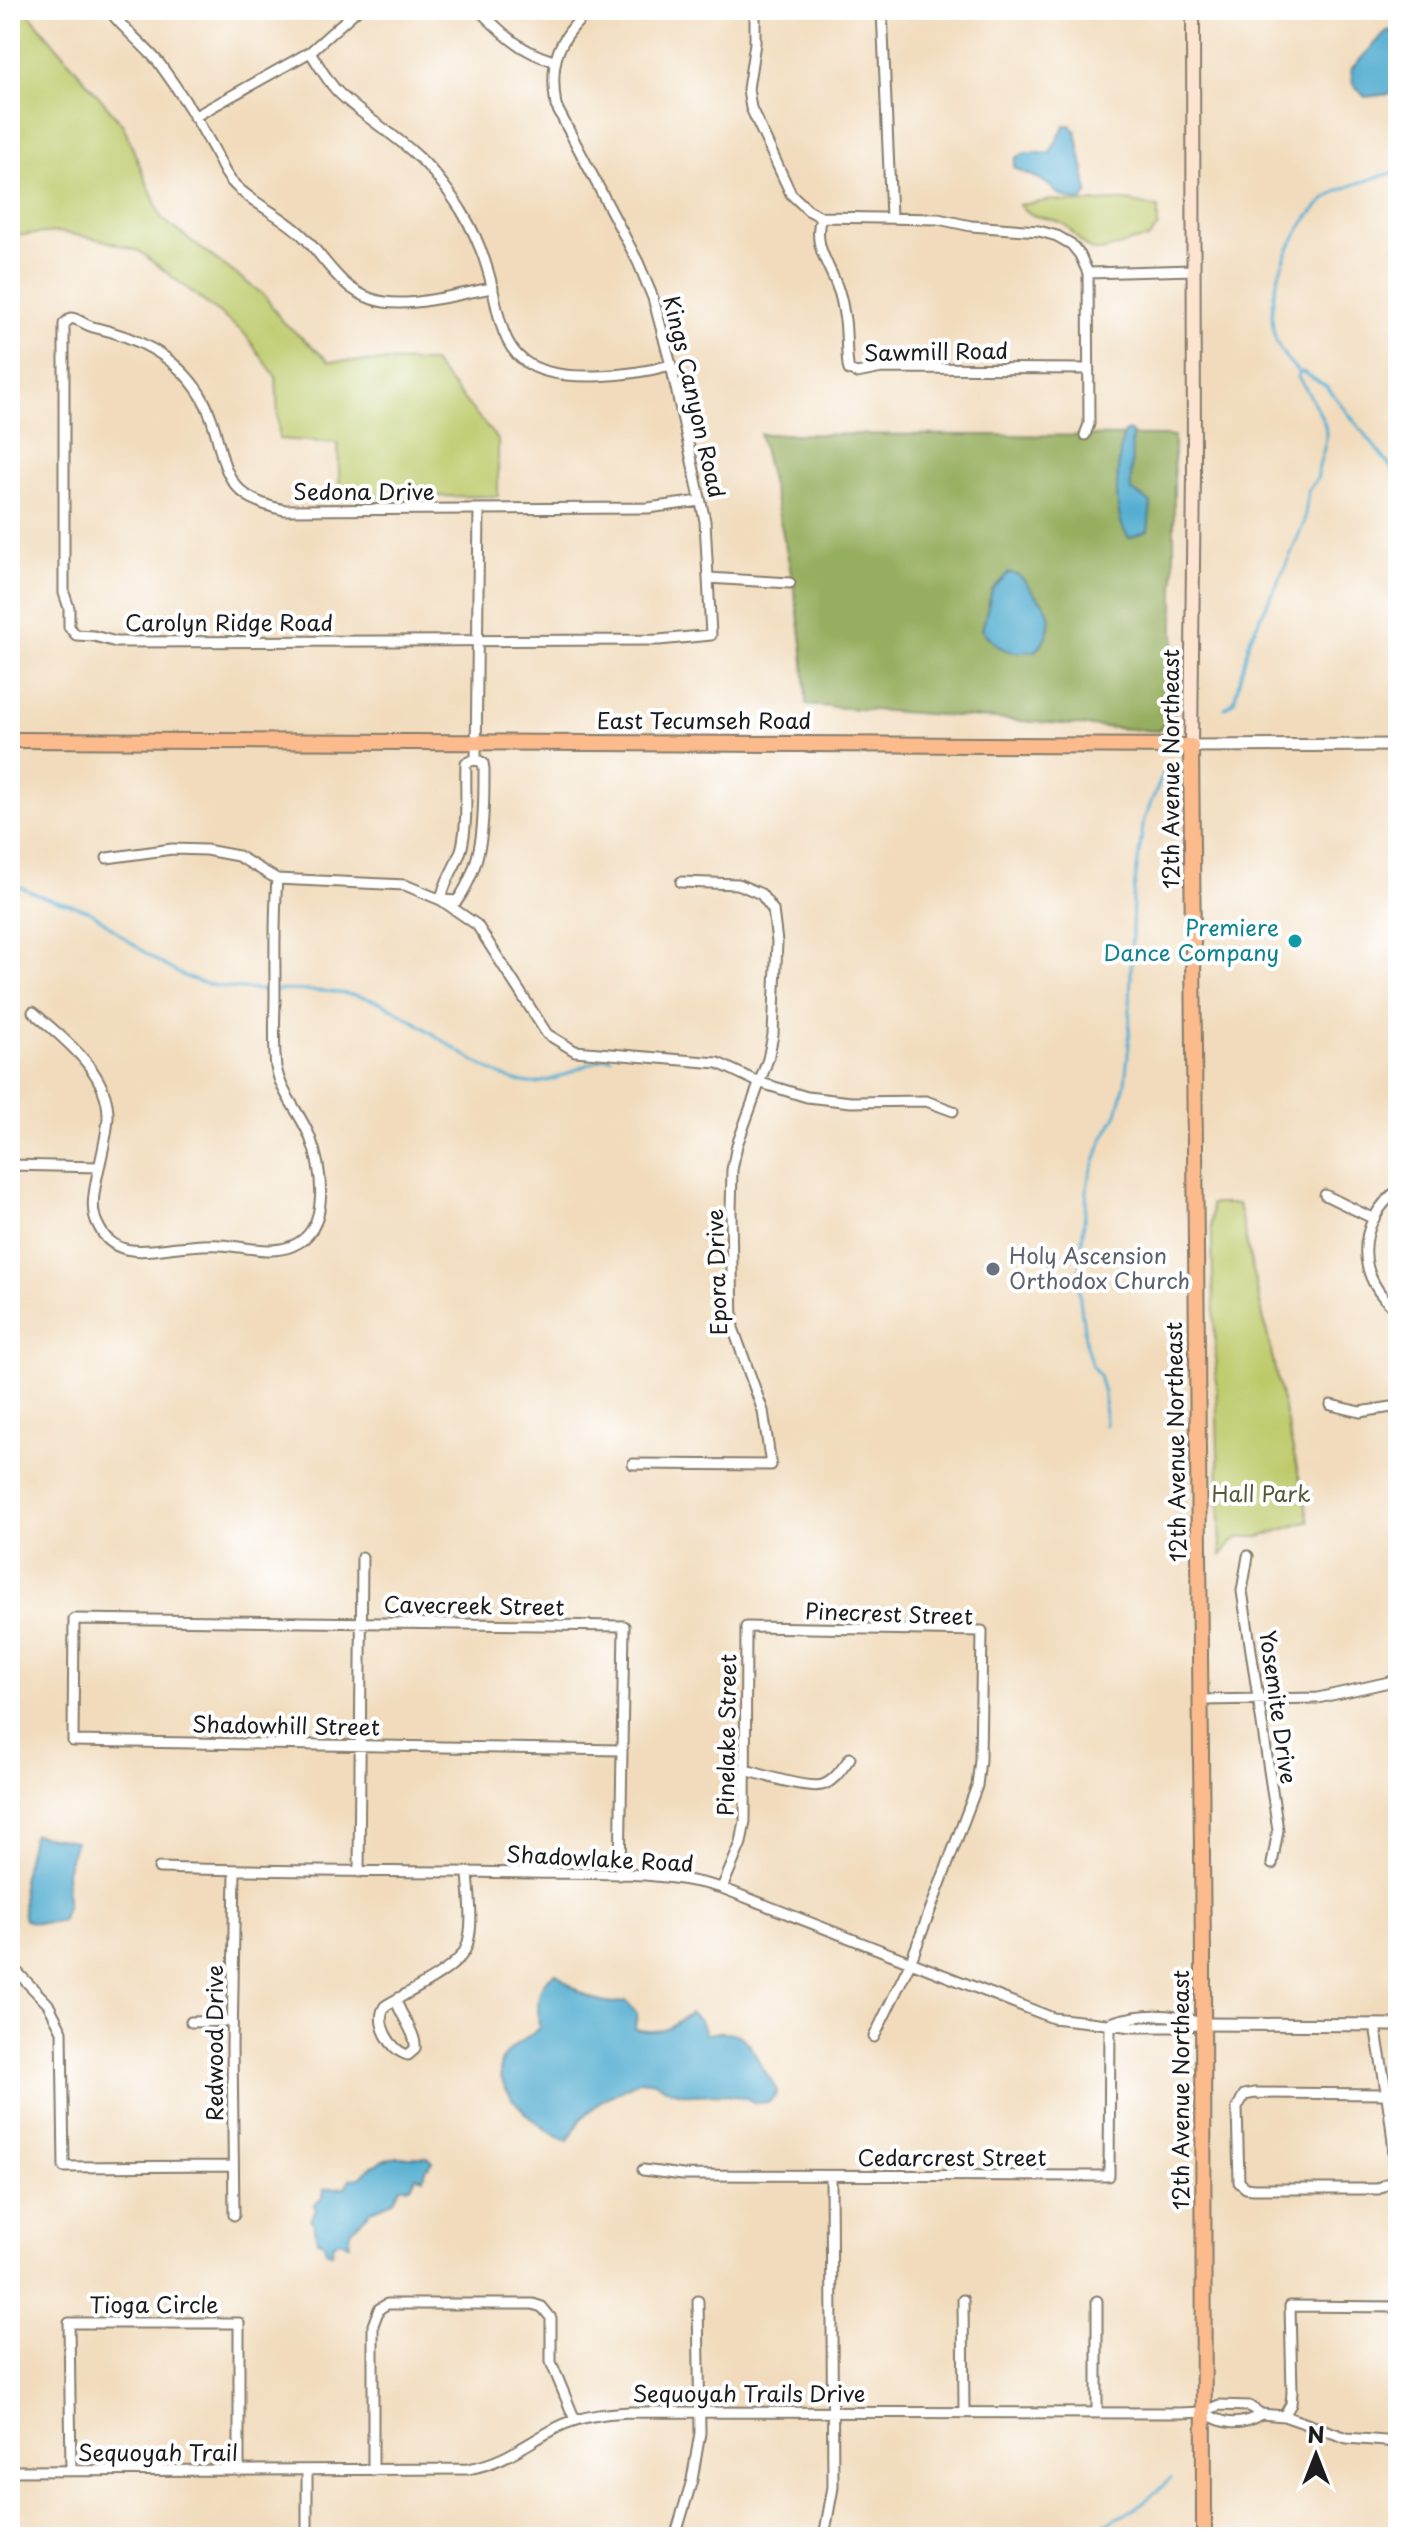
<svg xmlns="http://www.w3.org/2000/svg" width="1408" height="2547" viewBox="0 0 1408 2547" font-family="'Playpen Sans',sans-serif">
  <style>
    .green { fill: #bdca6b; stroke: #6c7344; stroke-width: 2 }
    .forest { fill: #96ae5f; stroke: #59653e; stroke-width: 2 }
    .water { fill: #52add0; stroke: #376476; stroke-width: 2 }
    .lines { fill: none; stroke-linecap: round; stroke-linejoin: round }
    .stream { stroke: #52add0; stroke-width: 3 }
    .minor-casing { stroke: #867c6c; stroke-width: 13 }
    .tertiary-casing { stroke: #867c6c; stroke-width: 15 }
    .secondary-casing { stroke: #867c6c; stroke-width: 16 }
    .primary-casing { stroke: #867c6c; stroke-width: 18 }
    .minor { stroke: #fff; stroke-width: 9 }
    .tertiary { stroke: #fff; stroke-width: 11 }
    .secondary { stroke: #fde4d1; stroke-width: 12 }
    .primary { stroke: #fbbb8d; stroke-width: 14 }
    .culture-dot { fill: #0f9aa8; stroke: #fff; stroke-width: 3 }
    .worship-dot { fill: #6b7280; stroke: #fff; stroke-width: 3 }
    .labels { text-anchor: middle; stroke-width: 8; stroke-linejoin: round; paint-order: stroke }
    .street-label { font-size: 22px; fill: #1c1c1c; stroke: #fff }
    .culture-label { font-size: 22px; fill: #0d838f; stroke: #fff; text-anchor: end }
    .worship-label { font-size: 22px; fill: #5b616d; stroke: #fff; text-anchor: start }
    .park-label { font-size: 22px; fill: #545938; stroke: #fff }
  </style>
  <rect width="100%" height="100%" fill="#fff"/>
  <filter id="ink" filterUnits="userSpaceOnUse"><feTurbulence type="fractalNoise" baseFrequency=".0125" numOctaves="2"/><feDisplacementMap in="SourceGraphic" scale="16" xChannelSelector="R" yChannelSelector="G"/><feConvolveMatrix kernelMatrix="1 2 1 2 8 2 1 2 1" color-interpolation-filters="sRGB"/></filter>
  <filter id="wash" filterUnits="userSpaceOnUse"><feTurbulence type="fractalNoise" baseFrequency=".006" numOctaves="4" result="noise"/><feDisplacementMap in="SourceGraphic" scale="32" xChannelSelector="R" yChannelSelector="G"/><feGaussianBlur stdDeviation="1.8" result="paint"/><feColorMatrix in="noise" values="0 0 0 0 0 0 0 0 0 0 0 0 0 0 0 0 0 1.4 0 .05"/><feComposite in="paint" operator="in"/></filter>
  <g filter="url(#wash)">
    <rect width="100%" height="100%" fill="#f1dbbc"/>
    <path class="green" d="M10,10h16l97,115 39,94 103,77 16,24 48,41 103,1 66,78v56l-158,1 -2,-54 -59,-4 -3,-62 -32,-44 -105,-82 -36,-11 -45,-8 -48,4z
      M1053,200c25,6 47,0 72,1 11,1 22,4 33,7v19l-10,12c-18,0 -38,12 -49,12 -17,0 -22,-17 -34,-26 -17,-11 -29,-2 -46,-20z
      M1211,1204h27l71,317 -49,16h-19l-9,5 -11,14z"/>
    <path class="forest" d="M760,434l414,2v280l-17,15 -351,-26c-1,-91 -26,-183 -46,-271z"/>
    <path class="water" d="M1392,30l6,4v59l-33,4 -12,-13 -2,-15 36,-38z
      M1065,125h5l6,6 12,61 -6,9c-30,-2 -25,-15 -45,-23 -9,-4 -15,-5 -23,-11l2,-9 9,-5h25z
      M1128,431l4,2 -1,57 20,13 -3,28 -19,7c-18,-22 -12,-78 -5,-105z
      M1008,573c12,0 18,9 24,18 5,7 14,12 16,20 5,14 -3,31 -13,40 -27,3 -35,1 -53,-21l10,-40z
      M33,1834l43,7 -10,30 1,32 -5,17c-10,3 -30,5 -38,-1l-2,-39z
      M556,1973c17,16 45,36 70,28l11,12 -2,16c26,6 34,-1 55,-16l10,7 5,14c7,0 13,-3 20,-2 22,1 28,17 36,34 5,11 15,15 16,28l-8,8 -14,1 -9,-5 -25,-4 -29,1 -23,-5 -13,-8 -16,-2 -39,21 -21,19 -12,21c-23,-7 -84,-56 -64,-84 8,-12 24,-20 35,-29 -1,-20 -5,-45 17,-55z
      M397,2157h31l5,5 -7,7 -2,9 -8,-2 -5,11h-10l-8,14 -21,9 -21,21 -2,14 -9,-4 -6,3 -2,9 -6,-2 -3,-9 -6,-2 -3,-16 -4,-5 6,-9 -2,-5 9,-8 1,-8 21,-2 5,-8 10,-2 10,-10 12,-6z"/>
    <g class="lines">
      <path class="stream" d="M1299,373l4,-1 25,16 70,88
        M1225,708l9,-7 16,-62 35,-72 19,-44 4,-32 10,-14c-1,-10 3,-16 5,-25 2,-7 4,-19 2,-26 -2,-9 -22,-43 -28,-50l2,-3c-9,-10 -17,-18 -22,-30 -18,-44 17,-125 56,-149 19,-11 44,-16 65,-23
        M10,882c13,6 25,12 39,17 13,4 27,6 40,12 10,5 20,15 29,22 26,19 58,44 89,51 56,13 114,-2 169,17 44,15 115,86 160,82 24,-3 45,-17 68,-25h7
        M1105,1425l-1,-32 -5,-18 -7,-9 -6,-21 -8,-62 10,-102 14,-40 15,-27 8,-31 4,-38 4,-148 11,-78 20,-47
        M1071,2537c42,-14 68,-27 100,-59"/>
    </g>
  </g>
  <g filter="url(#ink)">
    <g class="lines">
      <defs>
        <path id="minor" d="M110,10c2,8 40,41 49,53 19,26 37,54 53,83 8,14 12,30 25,41 21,20 48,30 68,51 22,23 35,50 67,61 33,12 87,-6 121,-11
          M479,10c24,24 42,42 75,51
          M590,10c-33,29 -41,53 -34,96l82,156 15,36 18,67 34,156 6,114 -52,5 -543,2 -22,-6 -18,-1 -7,-8v-19l-5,-15v-269l7,-6c8,1 14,7 22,9 43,10 82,28 107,67 31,51 7,101 85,116l363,-2 52,-7
          M755,10v33l-7,46 3,19 40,86 17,16 13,7 117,2 33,7 68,5 18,5 14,8 9,11 8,18 1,151 -4,11
          M882,10l9,207
          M310,52c9,13 17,29 28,40 23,23 52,39 76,61 18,15 34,37 47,57 11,18 21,40 27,61 9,28 10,70 35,89 32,26 111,15 148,5
          M194,117l116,-65 47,-42
          M821,217c-9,29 8,46 17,72 4,9 5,21 7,31 2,14 1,42 4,50l8,3 25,-5 205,1
          M1088,273l106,-3
          M708,578l82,5
          M476,759l7,4 1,6c0,47 1,93 -27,132l-16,-1c2,-18 16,-34 21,-53 6,-27 3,-56 4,-84z
          M476,759l3,-249
          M107,858l65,-9 34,1 32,6 39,23 128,6 36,15 36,25 70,109 28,17 143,12 40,19 49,15 44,5 75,-1 27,10
          M33,1012c31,27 76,60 75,105 -1,20 -7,41 -11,60 -3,16 -7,33 1,48 16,35 50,25 80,22 14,-1 28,-3 42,-2 23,1 50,10 72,1 40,-16 30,-77 18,-109 -10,-25 -29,-43 -34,-70 -3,-24 -1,-49 -1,-73 0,-39 -1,-77 2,-115
          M10,1165l89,2
          M1398,1190c-43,33 -43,89 0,121
          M1325,1195l49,24
          M1331,1405l29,7 38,-6
          M633,1464l138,1 -8,-54 -30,-83 -2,-117 1,-41 5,-25 31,-86 5,-24 4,-93 -4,-32 -12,-16 -23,-10 -57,-2
          M1248,1556l-6,35 36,239 -6,34
          M1201,1700l117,-2 80,-18
          M746,1770c17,5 60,19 76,15 12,-3 21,-18 28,-27
          M159,1868c124,4 247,3 370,5 65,1 131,-3 193,15l331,130 80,9h47l23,-3
          M359,1872l3,-315
          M620,1875l4,-249 -550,-7 -1,122 548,9
          M722,1888l19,-45 4,-22 1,-194 236,4 -2,129 -3,26 -66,175 -37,76
          M10,1968l8,5 30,31 14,27 2,136 169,-1
          M396,2000c4,15 21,34 19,49l-7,6c-18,-4 -34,-34 -23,-49 21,-13 72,-36 81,-58 9,-22 3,-53 2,-76
          M191,2022l41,-1
          M1113,2022c29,-9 59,-9 87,1
          M1375,2025c4,28 26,135 17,156l-14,8h-125l-7,-1 -7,-6 -2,-74 7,-13 11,-2 131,1
          M643,2170l40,5 426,1 1,-153
          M234,2215l-2,-169 3,-175
          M963,2300l1,112
          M1097,2301v112
          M1203,2412c21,13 37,15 58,2
          M1284,2416l7,-12 1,-12 -2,-86 108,1
          M307,2470v67
          M373,2470v-145l6,-16 8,-5h146l9,3 9,11v44l24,58
          M10,2471l458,-2c38,-7 57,-25 90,-42 22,-11 48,-14 72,-15l550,1 23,-1 16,-7 30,1 12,8 23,2 63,22 51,4
          M71,2471l-2,-148h170v148
          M675,2537l17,-57 8,-47 -2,-132
          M824,2537l9,-50 -2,-311"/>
        <path id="tertiary" d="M1191,746l207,-1
          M1203,2024l195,1"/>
        <path id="secondary" d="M1191,746l3,-275 -1,-461"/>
        <path id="primary" d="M10,740l1181,6 12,1209 1,582"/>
      </defs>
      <use href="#minor" class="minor-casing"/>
      <use href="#tertiary" class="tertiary-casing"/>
      <use href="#secondary" class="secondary-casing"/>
      <use href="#primary" class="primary-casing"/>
      <use href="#minor" class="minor"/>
      <use href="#tertiary" class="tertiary"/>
      <use href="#secondary" class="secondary"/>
      <use href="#primary" class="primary"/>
    </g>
  </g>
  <circle class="culture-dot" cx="1295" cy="941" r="8"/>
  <circle class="worship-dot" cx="993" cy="1269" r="8"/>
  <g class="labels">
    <g class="street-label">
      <text transform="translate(936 352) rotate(-1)" y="8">Sawmill Road</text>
      <text transform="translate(694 397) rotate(77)" y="8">Kings Canyon Road</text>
      <text x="364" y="500">Sedona Drive</text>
      <text x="229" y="631">Carolyn Ridge Road</text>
      <text x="704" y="729">East Tecumseh Road</text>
      <text transform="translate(1171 769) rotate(-90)" y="8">12th Avenue Northeast</text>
      <text transform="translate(717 1272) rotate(-92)" y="8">Epora Drive</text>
      <text transform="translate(1176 1442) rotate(-91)" y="8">12th Avenue Northeast</text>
      <text transform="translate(474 1606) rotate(1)" y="8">Cavecreek Street</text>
      <text transform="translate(889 1614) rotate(2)" y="8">Pinecrest Street</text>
      <text transform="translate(1278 1707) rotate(82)" y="8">Yosemite Drive</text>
      <text transform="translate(286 1726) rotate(1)" y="8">Shadowhill Street</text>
      <text transform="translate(727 1735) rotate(-89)" y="8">Pinelake Street</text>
      <text transform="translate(600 1859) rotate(3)" y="8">Shadowlake Road</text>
      <text transform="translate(215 2043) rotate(-90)" y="8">Redwood Drive</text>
      <text transform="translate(1181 2090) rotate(-90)" y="8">12th Avenue Northeast</text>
      <text x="952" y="2166">Cedarcrest Street</text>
      <text x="154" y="2313">Tioga Circle</text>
      <text x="749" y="2402">Sequoyah Trails Drive</text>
      <text x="158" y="2461">Sequoyah Trail</text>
    </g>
    <g class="culture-label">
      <text x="1279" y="936">Premiere<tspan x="1279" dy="25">Dance Company</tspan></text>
    </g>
    <g class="worship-label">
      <text x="1009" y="1264">Holy Ascension<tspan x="1009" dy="25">Orthodox Church</tspan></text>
    </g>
    <g class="park-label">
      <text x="1261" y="1502">Hall Park</text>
    </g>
  </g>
  <rect width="1408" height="2547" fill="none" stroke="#fff" stroke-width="40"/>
  <g transform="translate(1316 2455)" stroke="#ffffff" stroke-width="6" paint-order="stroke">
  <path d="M0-6L14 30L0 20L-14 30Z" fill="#1c1c1c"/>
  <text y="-12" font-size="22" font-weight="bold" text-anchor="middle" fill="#1c1c1c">N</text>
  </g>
</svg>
